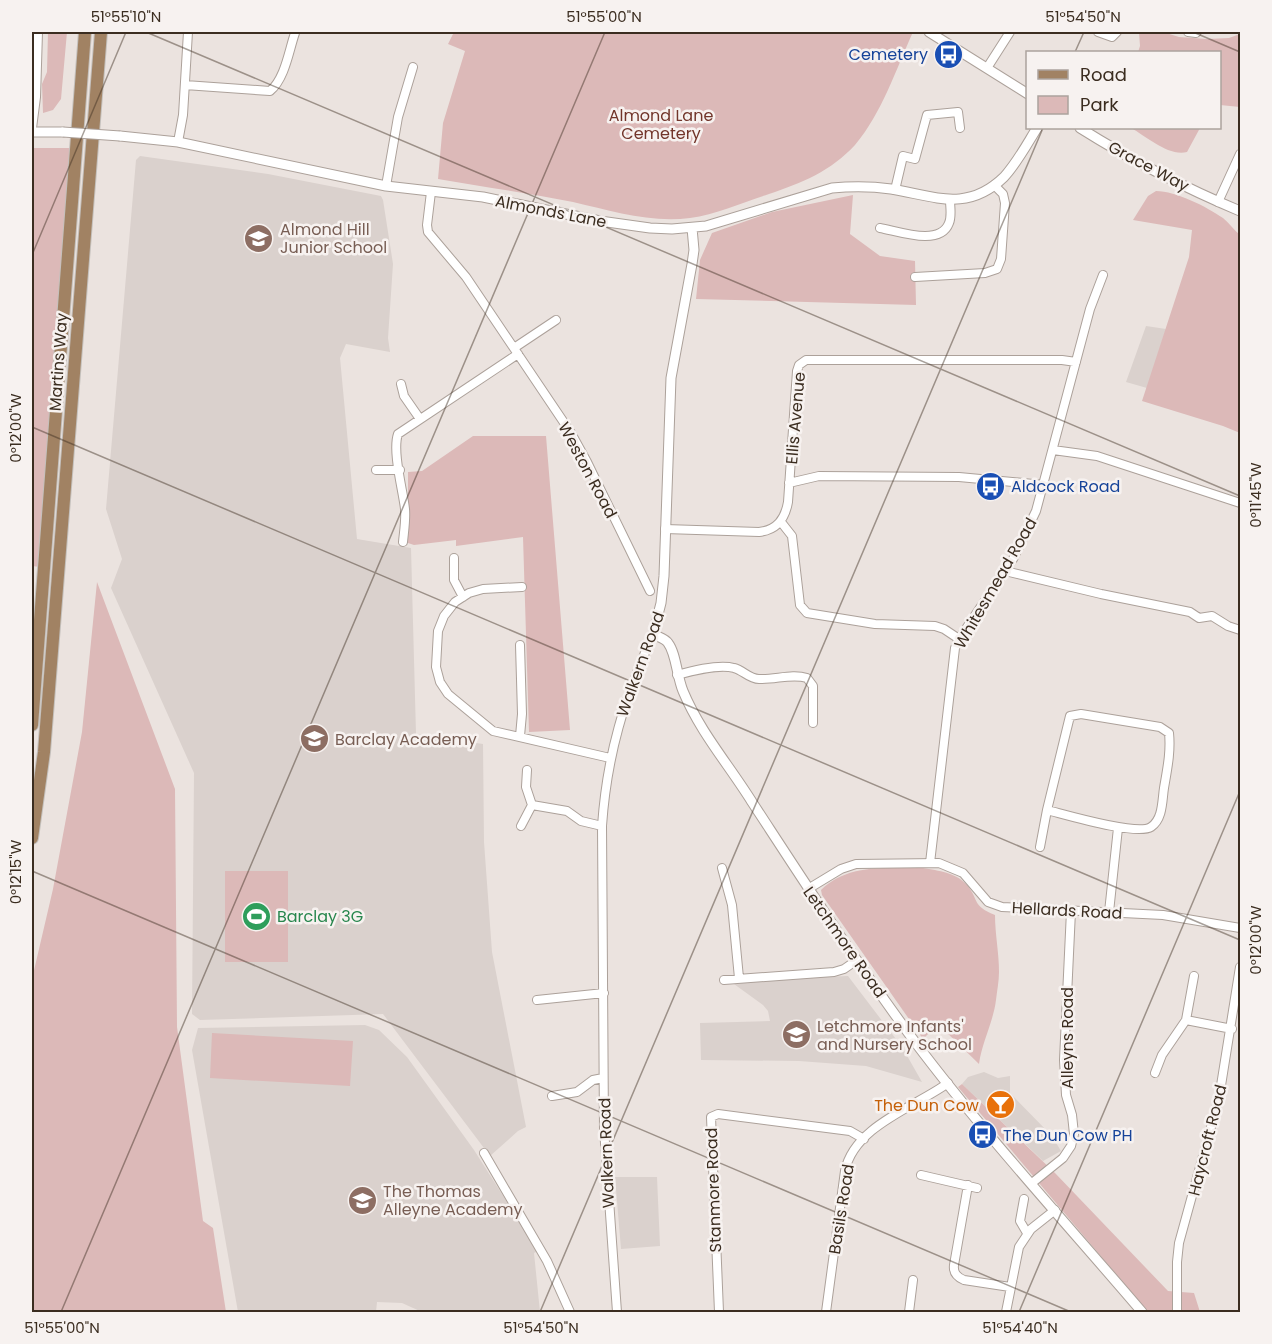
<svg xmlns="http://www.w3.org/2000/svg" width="1272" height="1344" viewBox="0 0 1272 1344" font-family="Poppins,sans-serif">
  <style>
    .built { fill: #dad1cd }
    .green { fill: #dcb9b8 }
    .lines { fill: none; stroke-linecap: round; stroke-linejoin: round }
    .minor-casing { stroke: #aca19a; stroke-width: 10 }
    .tertiary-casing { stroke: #aca19a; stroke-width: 11 }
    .primary-casing { stroke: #c4c0bc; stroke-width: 14 }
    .minor { stroke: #fff; stroke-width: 8 }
    .tertiary { stroke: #fff; stroke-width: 9 }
    .primary { stroke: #a18263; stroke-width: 12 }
    .tertiary-bridge-casing { stroke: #aca19a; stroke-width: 11; stroke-linecap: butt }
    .tertiary-bridge { stroke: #fff; stroke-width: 9 }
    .ticks { fill: none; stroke: #3b2d20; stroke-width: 1.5; stroke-opacity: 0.45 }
    .labels { text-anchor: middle; stroke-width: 5; stroke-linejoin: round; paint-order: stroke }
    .transit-label { font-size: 16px; fill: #164399; stroke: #f7f2f0; text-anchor: start }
    .park-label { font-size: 16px; fill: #72352a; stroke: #f7f2f0 }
    .street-label { font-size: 16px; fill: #3b2d20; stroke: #f7f2f0 }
    .education-label { font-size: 16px; fill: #785e54; stroke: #f7f2f0; text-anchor: start }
    .leisure-label { font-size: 16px; fill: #27864d; stroke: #f7f2f0; text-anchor: start }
    .food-label { font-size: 16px; fill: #c56008; stroke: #f7f2f0; text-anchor: end }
    .neatline { fill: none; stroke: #3b2d20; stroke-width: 2 }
    .ticks-label { font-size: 15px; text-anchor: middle; fill: #3b2d20 }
  </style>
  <rect width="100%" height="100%" fill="#ebe3df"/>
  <path class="built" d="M140,156l128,18 113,22 2,4 10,64 -5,74 2,14 -44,-8 -6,14 17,181 54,9 5,186 67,10 1,98 8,110 34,175 -8,4 -28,25 -107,-142 -183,6 -8,-6 2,-241 -83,-185 11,-29 -16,-50 30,-349z
    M1146,326l20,3 -19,59 -21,-6z
    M848,976l54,71 20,35 -56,-16 -67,-5 -98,-1 -1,-37 70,-2 -2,-10 -5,-6 -29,-21 40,-5z
    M365,1025l14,5 28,27 67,93 64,101 -4,2 6,59h-118l-20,-9 -25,-1 -1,10h-138l-46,-262 6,-22z
    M984,1072l14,6 12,-2v17l42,43 9,15 -18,10 -81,-77 6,-7z
    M615,1177h42l3,69 -39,3z"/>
  <path class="green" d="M48,32h19l-6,67 -8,11 -10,3 -1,-29 5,-12z
    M454,32h459c-17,37 -31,81 -58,113 -24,26 -53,38 -86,49 -25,8 -52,20 -79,24 -40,5 -78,-7 -117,-16 -44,-9 -90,-15 -135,-23l5,-56 22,-72 -17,-7z
    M1139,32h24l16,5 28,2 22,-1 11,-4v73l-20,-2v-53h-82l2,-6z
    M1131,128h69l-13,24c-18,5 -41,-16 -56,-24z
    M32,148h40l-32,419 -8,-1z
    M1156,191c20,0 51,16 67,27 6,5 11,12 17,17v198l-17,-7 -81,-25 47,-144 3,-27 -59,-10 15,-24z
    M853,195l-3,39 30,22 35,5 1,44 -220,-6 4,-39 12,-27 60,-21z
    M473,436h73l24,294 -41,2 -6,-195 -67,9v-6l-42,5 -6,-2v-71l14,-1z
    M97,582l78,207 2,238 26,194 10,7 13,84h-194v-333l21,-90 29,-157z
    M923,868c16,3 32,4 44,17 13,16 4,20 28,30 0,19 4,38 4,57 0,9 -2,19 -3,28 -3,23 -14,42 -17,64l-41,-40 -15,15 -101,-144 -1,-5c27,-27 67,-22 102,-22z
    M225,871h63v91h-63z
    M212,1033l141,8 -3,45 -140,-8z
    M962,1084l93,89 113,118 26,2 6,19h-52l-190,-225z"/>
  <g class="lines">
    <defs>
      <path id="minor" d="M1098,32l14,5 5,-5
        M1188,32l8,1 1,-1
        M987,68l23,-36
        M185,85l85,6c15,-12 19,-41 25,-58
        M32,128l4,-31 2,-65
        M178,142l5,-27 5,-83
        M386,186l12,-69 15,-50
        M895,190l8,-34 12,3 12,-44 31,-3 2,16
        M431,192l-4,33 1,7 38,45 105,156 16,29 63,129
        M1218,202l22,-48
        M880,228c18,3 60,19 69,-5 3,-7 1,-16 1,-23
        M915,277l70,-4 12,-4 4,-10 4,-56 -2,-9 -9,-9
        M514,348l42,-28
        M401,384l3,12 16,23
        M1053,450l44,6 143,47
        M376,470h24
        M789,483l30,-7 140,1 85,8
        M781,522l11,14 8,69 7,8 68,11 60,2 9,3 15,10
        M665,529l94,3c18,-2 26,-13 29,-30l9,-131 2,-6 7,-5h256l14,2
        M403,542c1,-11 3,-22 2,-33 -2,-18 -13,-58 -7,-75l120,-80
        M454,558v22l9,17
        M1005,571l96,23 89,18 9,6 13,-2 16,10 12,4
        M522,587l-39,2 -14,4 -14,9 -11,14 -6,15 -2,36 4,15 8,12 45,37 117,27
        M520,645l2,69 -2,22
        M677,675c14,-4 43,-11 57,-7 9,2 15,11 25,11 16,1 33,-6 48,-1l6,8v37
        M1081,714l79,13 9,6c2,19 -2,37 -5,55 -2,13 -1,31 -13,39 -14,9 -84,-12 -104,-17l23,-94z
        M527,770l-1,17 6,18 35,6 14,10 21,5
        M521,826l11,-21
        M1040,847l7,-37
        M930,863l25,-215 4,-9 54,-80 23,-48 54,-202 13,-34
        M722,868l10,37 7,73
        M808,889l33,-20 15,-5 83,-1 24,10 25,29 14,5 161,8 77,13
        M1109,912l9,-84
        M724,980l110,-8 10,-3 13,-9
        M537,1000l67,-7
        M1186,1020l8,-44
        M1155,1073l7,-18 24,-35 46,9
        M552,1096l25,-4 16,-12 10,-2
        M484,1153l63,108 23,51
        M921,1175l56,13
        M1032,1183l31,-25 8,-12 3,-12 -2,-19 -6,-20 -2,-35 7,-149
        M968,1185l-14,80c-1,8 3,12 10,15l46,7
        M1024,1199l-4,22 7,12
        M617,1312l-13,-183 -2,-303c5,-72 22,-126 51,-192
        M719,1312l-8,-195 7,-3 132,17 14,8
        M826,1312l19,-141c9,-45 70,-64 103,-88
        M909,1312l4,-32
        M1006,1312l13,-65 12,-18 24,-19
        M1177,1312v-50l2,-19 40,-145 21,-131"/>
      <path id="tertiary" d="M929,32l99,62
        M1080,128c51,32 105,60 160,83
        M32,132h31
        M120,136l58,6 208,44 97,11 117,24 50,7 22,1 34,-3 126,-38c20,-2 39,-2 59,1 43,7 76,24 113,-12 13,-14 23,-33 33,-49
        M692,228l2,22 -2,14 -21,114 -7,198 -3,27 -8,31c5,3 12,4 15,9 8,10 9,34 15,48 17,41 46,74 69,111 53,81 105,162 163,240 70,93 152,182 227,270"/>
      <path id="primary" d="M32,725l53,-693
        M32,838l12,-86 57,-720"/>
    </defs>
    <use href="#minor" class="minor-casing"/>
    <use href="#tertiary" class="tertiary-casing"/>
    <use href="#primary" class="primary-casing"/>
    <use href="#minor" class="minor"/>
    <use href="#tertiary" class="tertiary"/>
    <use href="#primary" class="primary"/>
    <defs>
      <path id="tertiary-bridge" d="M63,132l57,4"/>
    </defs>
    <use href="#tertiary-bridge" class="tertiary-bridge-casing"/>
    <use href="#tertiary-bridge" class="tertiary-bridge"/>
  </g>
  <path class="ticks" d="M146,32l1094,464M1193,32l47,20M1075,52l9,-20M32,255l94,-223M32,427l1208,513M32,871l1039,441M61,1312l544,-1280M540,1312l503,-1184M1019,1312l221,-521"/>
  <defs>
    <symbol id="bus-disc" viewBox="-11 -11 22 22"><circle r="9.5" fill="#1a4fb4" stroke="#f7f2f0"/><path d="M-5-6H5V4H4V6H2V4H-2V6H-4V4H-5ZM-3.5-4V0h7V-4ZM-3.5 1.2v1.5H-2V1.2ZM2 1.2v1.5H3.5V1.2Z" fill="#fff"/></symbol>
    <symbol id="school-disc" viewBox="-11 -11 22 22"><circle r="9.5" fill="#8d6e63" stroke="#f7f2f0"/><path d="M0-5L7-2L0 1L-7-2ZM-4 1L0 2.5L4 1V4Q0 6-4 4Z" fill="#fff"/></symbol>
    <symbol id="stadium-disc" viewBox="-11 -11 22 22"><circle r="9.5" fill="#2e9e5b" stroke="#f7f2f0"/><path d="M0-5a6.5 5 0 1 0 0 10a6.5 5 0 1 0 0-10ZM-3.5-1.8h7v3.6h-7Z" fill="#fff"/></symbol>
    <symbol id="bar-disc" viewBox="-11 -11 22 22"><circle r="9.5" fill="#e8710a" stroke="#f7f2f0"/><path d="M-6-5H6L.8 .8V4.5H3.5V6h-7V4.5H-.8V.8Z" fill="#fff"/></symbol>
  </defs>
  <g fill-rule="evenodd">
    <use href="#bus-disc" x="932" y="38" width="33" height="33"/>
    <use href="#school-disc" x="242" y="222" width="33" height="33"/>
    <use href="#bus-disc" x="974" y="470" width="33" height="33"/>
    <use href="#school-disc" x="298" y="722" width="33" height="33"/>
    <use href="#stadium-disc" x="240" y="900" width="33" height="33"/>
    <use href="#school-disc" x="780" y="1018" width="33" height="33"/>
    <use href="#bar-disc" x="984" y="1088" width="33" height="33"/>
    <use href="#bus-disc" x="966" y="1118" width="33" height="33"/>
    <use href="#school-disc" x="346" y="1184" width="33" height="33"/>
  </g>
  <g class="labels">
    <g class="transit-label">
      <text x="928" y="60" text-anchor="end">Cemetery</text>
      <text x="1011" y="492">Aldcock Road</text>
      <text x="1003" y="1141">The Dun Cow PH</text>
    </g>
    <g class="park-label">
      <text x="661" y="121">Almond Lane<tspan x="661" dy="18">Cemetery</tspan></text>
    </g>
    <g class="street-label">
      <text transform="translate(1149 166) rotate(28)" y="6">Grace Way</text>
      <text transform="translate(551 211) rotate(11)" y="6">Almonds Lane</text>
      <text transform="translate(58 362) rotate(-86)" y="6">Martins Way</text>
      <text transform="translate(795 418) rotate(-85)" y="6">Ellis Avenue</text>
      <text transform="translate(588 470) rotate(62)" y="6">Weston Road</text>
      <text transform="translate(995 583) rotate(-60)" y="6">Whitesmead Road</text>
      <text transform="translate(640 664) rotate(-70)" y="6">Walkern Road</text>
      <text transform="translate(1067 910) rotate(3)" y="6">Hellards Road</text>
      <text transform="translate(845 942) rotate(55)" y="6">Letchmore Road</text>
      <text transform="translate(1067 1038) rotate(-90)" y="6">Alleyns Road</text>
      <text transform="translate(1207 1140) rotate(-76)" y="6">Haycroft Road</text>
      <text transform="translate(606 1153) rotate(-92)" y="6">Walkern Road</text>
      <text transform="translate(713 1190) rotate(-92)" y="6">Stanmore Road</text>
      <text transform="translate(841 1209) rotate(-81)" y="6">Basils Road</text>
    </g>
    <g class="education-label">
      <text x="280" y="235">Almond Hill<tspan x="280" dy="18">Junior School</tspan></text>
      <text x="335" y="745">Barclay Academy</text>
      <text x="817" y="1032">Letchmore Infants'<tspan x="817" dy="18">and Nursery School</tspan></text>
      <text x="383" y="1197">The Thomas<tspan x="383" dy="18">Alleyne Academy</tspan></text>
    </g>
    <g class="leisure-label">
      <text x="277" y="922">Barclay 3G</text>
    </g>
    <g class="food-label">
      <text x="979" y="1111">The Dun Cow</text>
    </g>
  </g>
  <rect width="1272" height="1344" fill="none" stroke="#f7f2f0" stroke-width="66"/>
  <rect x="1026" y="51" width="195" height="78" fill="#f7f2f0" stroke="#aca39d" stroke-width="1.5"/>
  <rect x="1038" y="70" width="30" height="9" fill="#a18263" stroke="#aca39d" stroke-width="1.5"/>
  <text x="1080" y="81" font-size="18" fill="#3b2d20">Road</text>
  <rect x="1038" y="96" width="30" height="18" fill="#dcb9b8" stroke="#aca39d" stroke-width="1.5"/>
  <text x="1080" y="111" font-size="18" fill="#3b2d20">Park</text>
  <rect x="33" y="33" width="1206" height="1278" class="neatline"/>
  <g class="ticks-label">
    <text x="126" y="22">51°55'10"N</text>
    <text x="604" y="22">51°55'00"N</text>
    <text x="1083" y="22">51°54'50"N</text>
    <text transform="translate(16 428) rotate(-90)" y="5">0°12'00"W</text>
    <text transform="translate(1256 495) rotate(-90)" y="5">0°11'45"W</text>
    <text transform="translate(16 872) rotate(-90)" y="5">0°12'15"W</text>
    <text transform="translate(1256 940) rotate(-90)" y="5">0°12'00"W</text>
    <text x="62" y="1333">51°55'00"N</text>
    <text x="541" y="1333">51°54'50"N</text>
    <text x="1020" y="1333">51°54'40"N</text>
  </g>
</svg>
